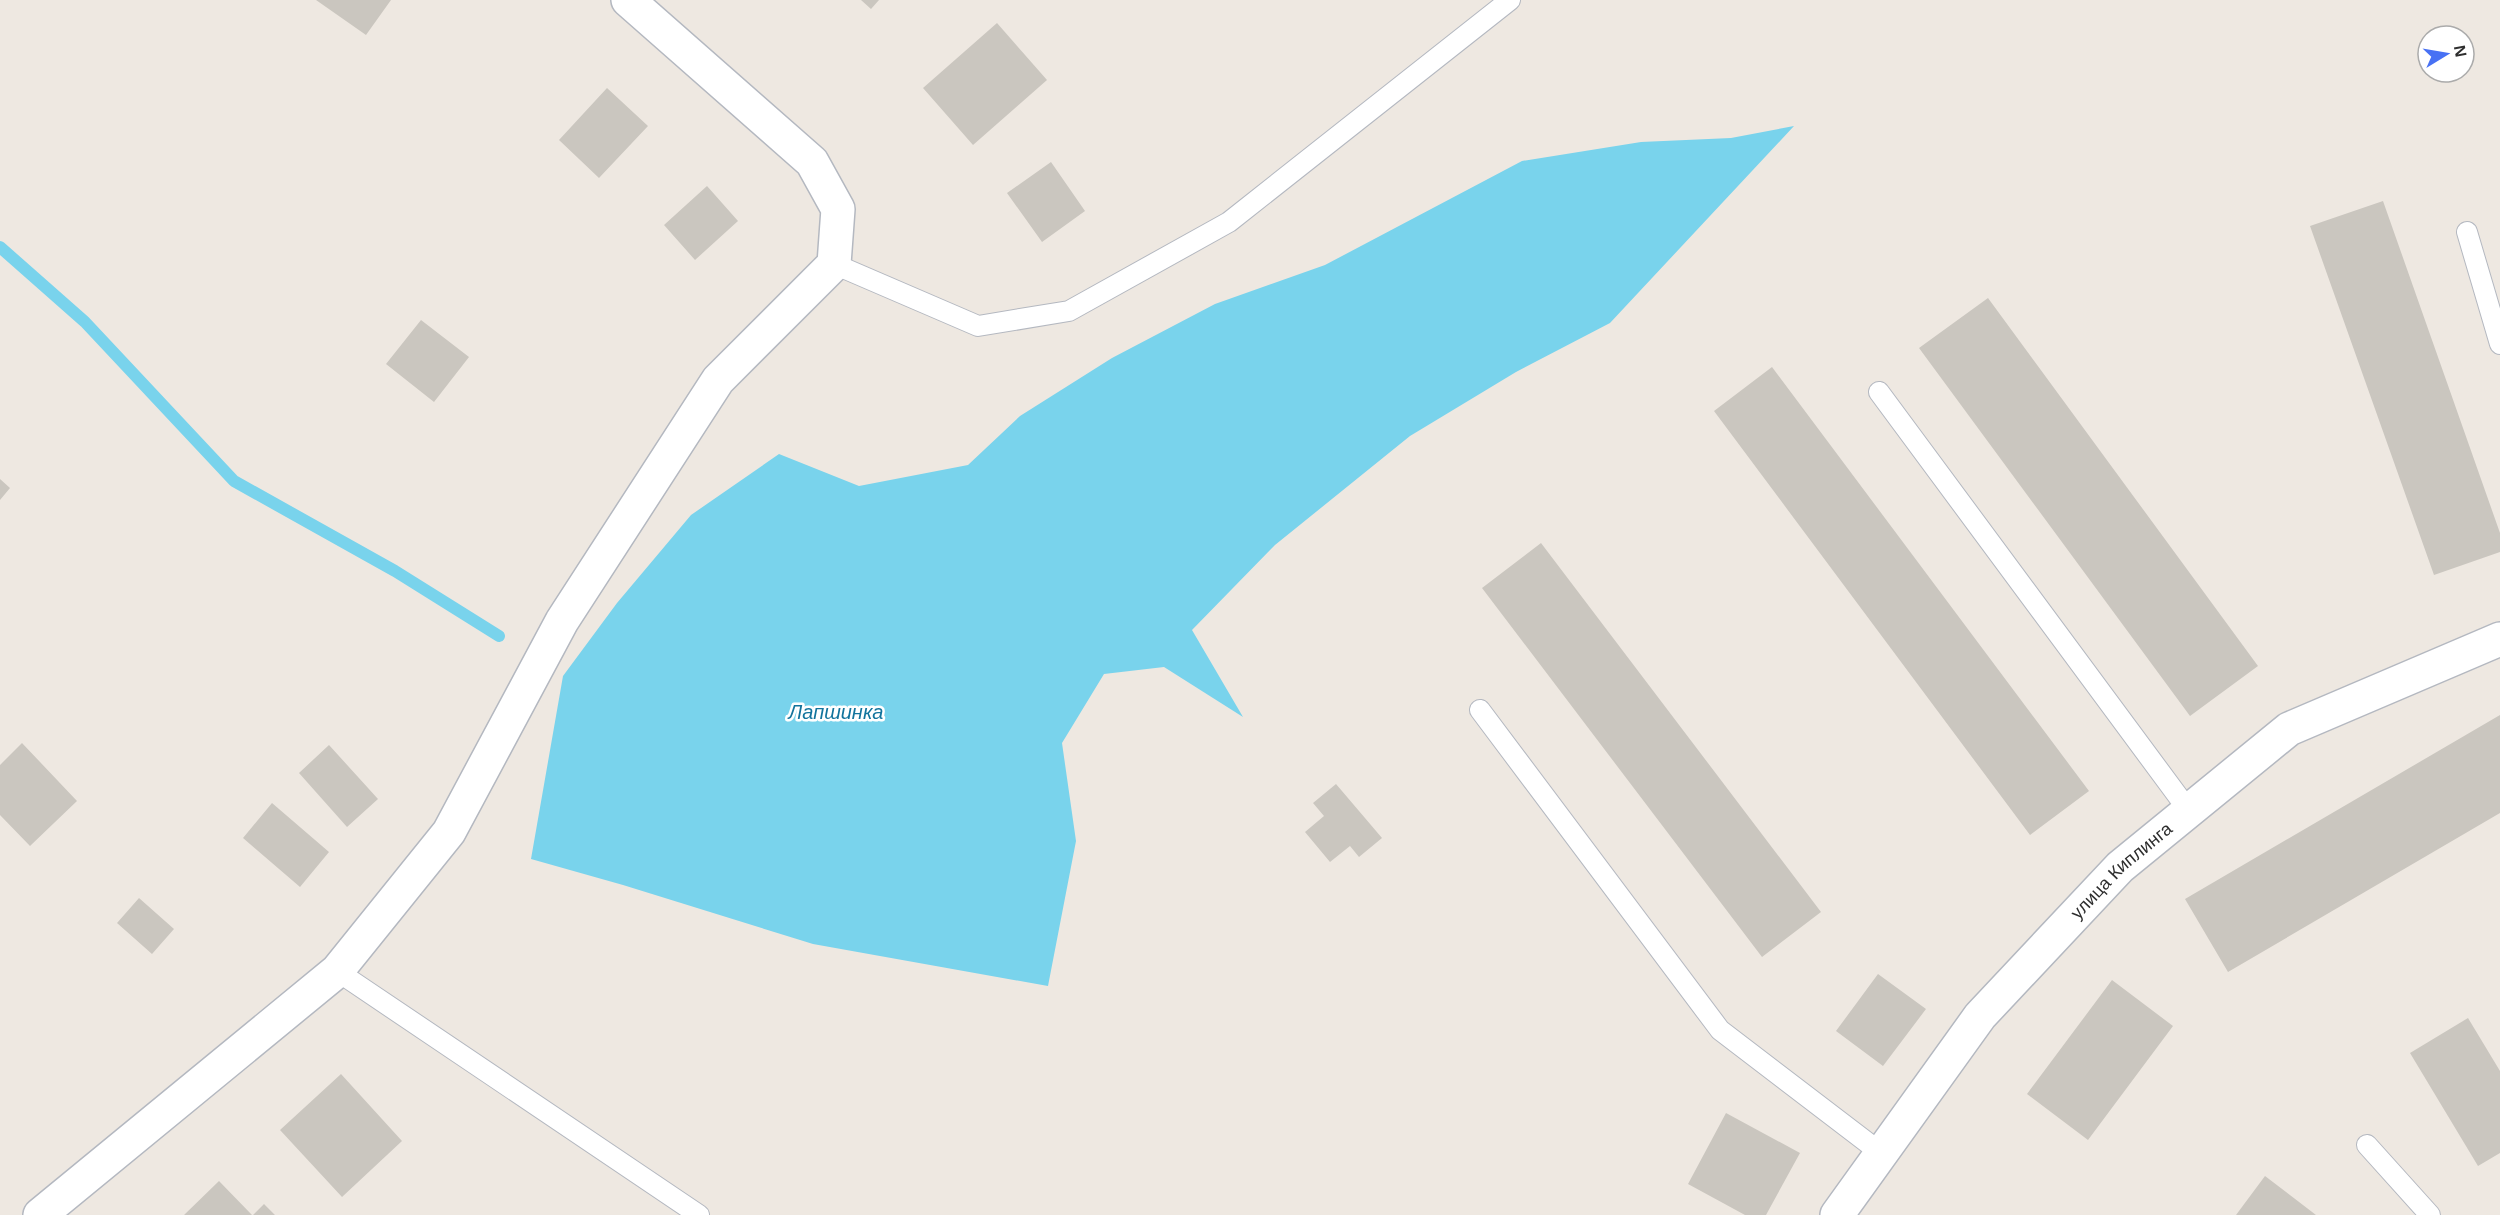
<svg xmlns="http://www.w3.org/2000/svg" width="2500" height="1215" viewBox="0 0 2500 1215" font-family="Arial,sans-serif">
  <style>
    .water { fill: #79d3ec }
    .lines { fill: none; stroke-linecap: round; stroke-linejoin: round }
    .stream { stroke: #79d3ec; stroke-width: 12 }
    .building { fill: #cac6bf }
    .service-casing { stroke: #b4b8c0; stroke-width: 22 }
    .minor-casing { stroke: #b4b8c0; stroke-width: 36 }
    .service { stroke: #fff; stroke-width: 20 }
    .minor { stroke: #fff; stroke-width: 33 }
    .labels { text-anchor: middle; stroke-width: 5; stroke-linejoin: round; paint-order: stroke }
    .street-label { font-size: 18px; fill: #2e2e2e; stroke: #fff }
    .water-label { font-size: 20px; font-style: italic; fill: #12749d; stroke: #fff }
  </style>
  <rect width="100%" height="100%" fill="#eee8e1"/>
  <path class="water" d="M1794,126l-184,197 -94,49 -106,64 -135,109 -83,85 51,87 -79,-50 -60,7 -42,69 14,98 -28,145 -235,-42 -190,-59 -92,-26 32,-183 54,-73 74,-88 88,-61 80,32 109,-21 52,-49 92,-58 103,-54 110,-39 197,-104 119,-19 90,-4z"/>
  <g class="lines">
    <path class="stream" d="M0,247l85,75 149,159 161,90 104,65"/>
  </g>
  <path class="building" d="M316,0h75l-25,35z
    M861,0h18l-8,9z
    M997,23l50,57 -74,65 -50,-57z
    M607,88l41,38 -49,52 -40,-38z
    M1051,162l34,49 -43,31 -35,-49z
    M707,186l31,35 -43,39 -31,-35z
    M2383,201l117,332v19l-66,23 -124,-349z
    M1988,298l270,368 -68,50 -271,-368z
    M421,320l48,37 -35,45 -48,-38z
    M1772,367l317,424 -59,44 -316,-424z
    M0,479l10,9 -10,12z
    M1541,543l280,369 -59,45 -280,-369z
    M2500,715v98l-272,159 -43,-73z
    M22,743l55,58 -47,45 -30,-31v-50z
    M329,745l49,54 -31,28 -48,-54z
    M1336,784l46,54 -23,19 -9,-11 -20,16 -25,-30 19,-16 -11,-13z
    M272,803l57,49 -29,35 -57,-49z
    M139,898l35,31 -22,25 -35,-31z
    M1878,974l48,35 -43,57 -47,-35z
    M2112,980l61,46 -85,114 -61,-46z
    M2468,1018l32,53v82l-22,13 -68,-113z
    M341,1074l61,67 -60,56 -62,-67z
    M1726,1113l74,40 -34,62h-21l-57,-31z
    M2265,1176l51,39h-80z
    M219,1181l33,34h-68z
    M264,1204l11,11h-22z"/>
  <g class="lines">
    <defs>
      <path id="service" d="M2467,232l33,112
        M834,264l144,62 91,-15 160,-89 281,-222
        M1879,392l310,419
        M1480,710l240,320 161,123
        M337,971l362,244
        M2367,1145l63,70"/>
      <g id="minor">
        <path d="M40,1215l297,-244 112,-139 113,-211 156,-241 116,-116 4,-55 -26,-47 -184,-162"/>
        <path id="s1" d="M1837,1215l143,-199 140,-149 169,-138 211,-90"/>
      </g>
    </defs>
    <use href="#service" class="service-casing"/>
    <use href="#minor" class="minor-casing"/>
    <use href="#service" class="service"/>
    <use href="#minor" class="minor"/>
  </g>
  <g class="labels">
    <g class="street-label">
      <text dy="6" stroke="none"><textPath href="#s1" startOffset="448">улица Киплинга</textPath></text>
    </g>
    <g class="water-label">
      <text x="836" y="719">Лапшинка</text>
    </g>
  </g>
  <g transform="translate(2446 54) rotate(79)"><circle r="28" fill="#ffffff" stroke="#ababab" stroke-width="1.5"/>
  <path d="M0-4.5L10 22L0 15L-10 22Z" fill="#4871f4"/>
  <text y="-9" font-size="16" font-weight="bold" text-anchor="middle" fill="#2e2e2e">N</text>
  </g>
</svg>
